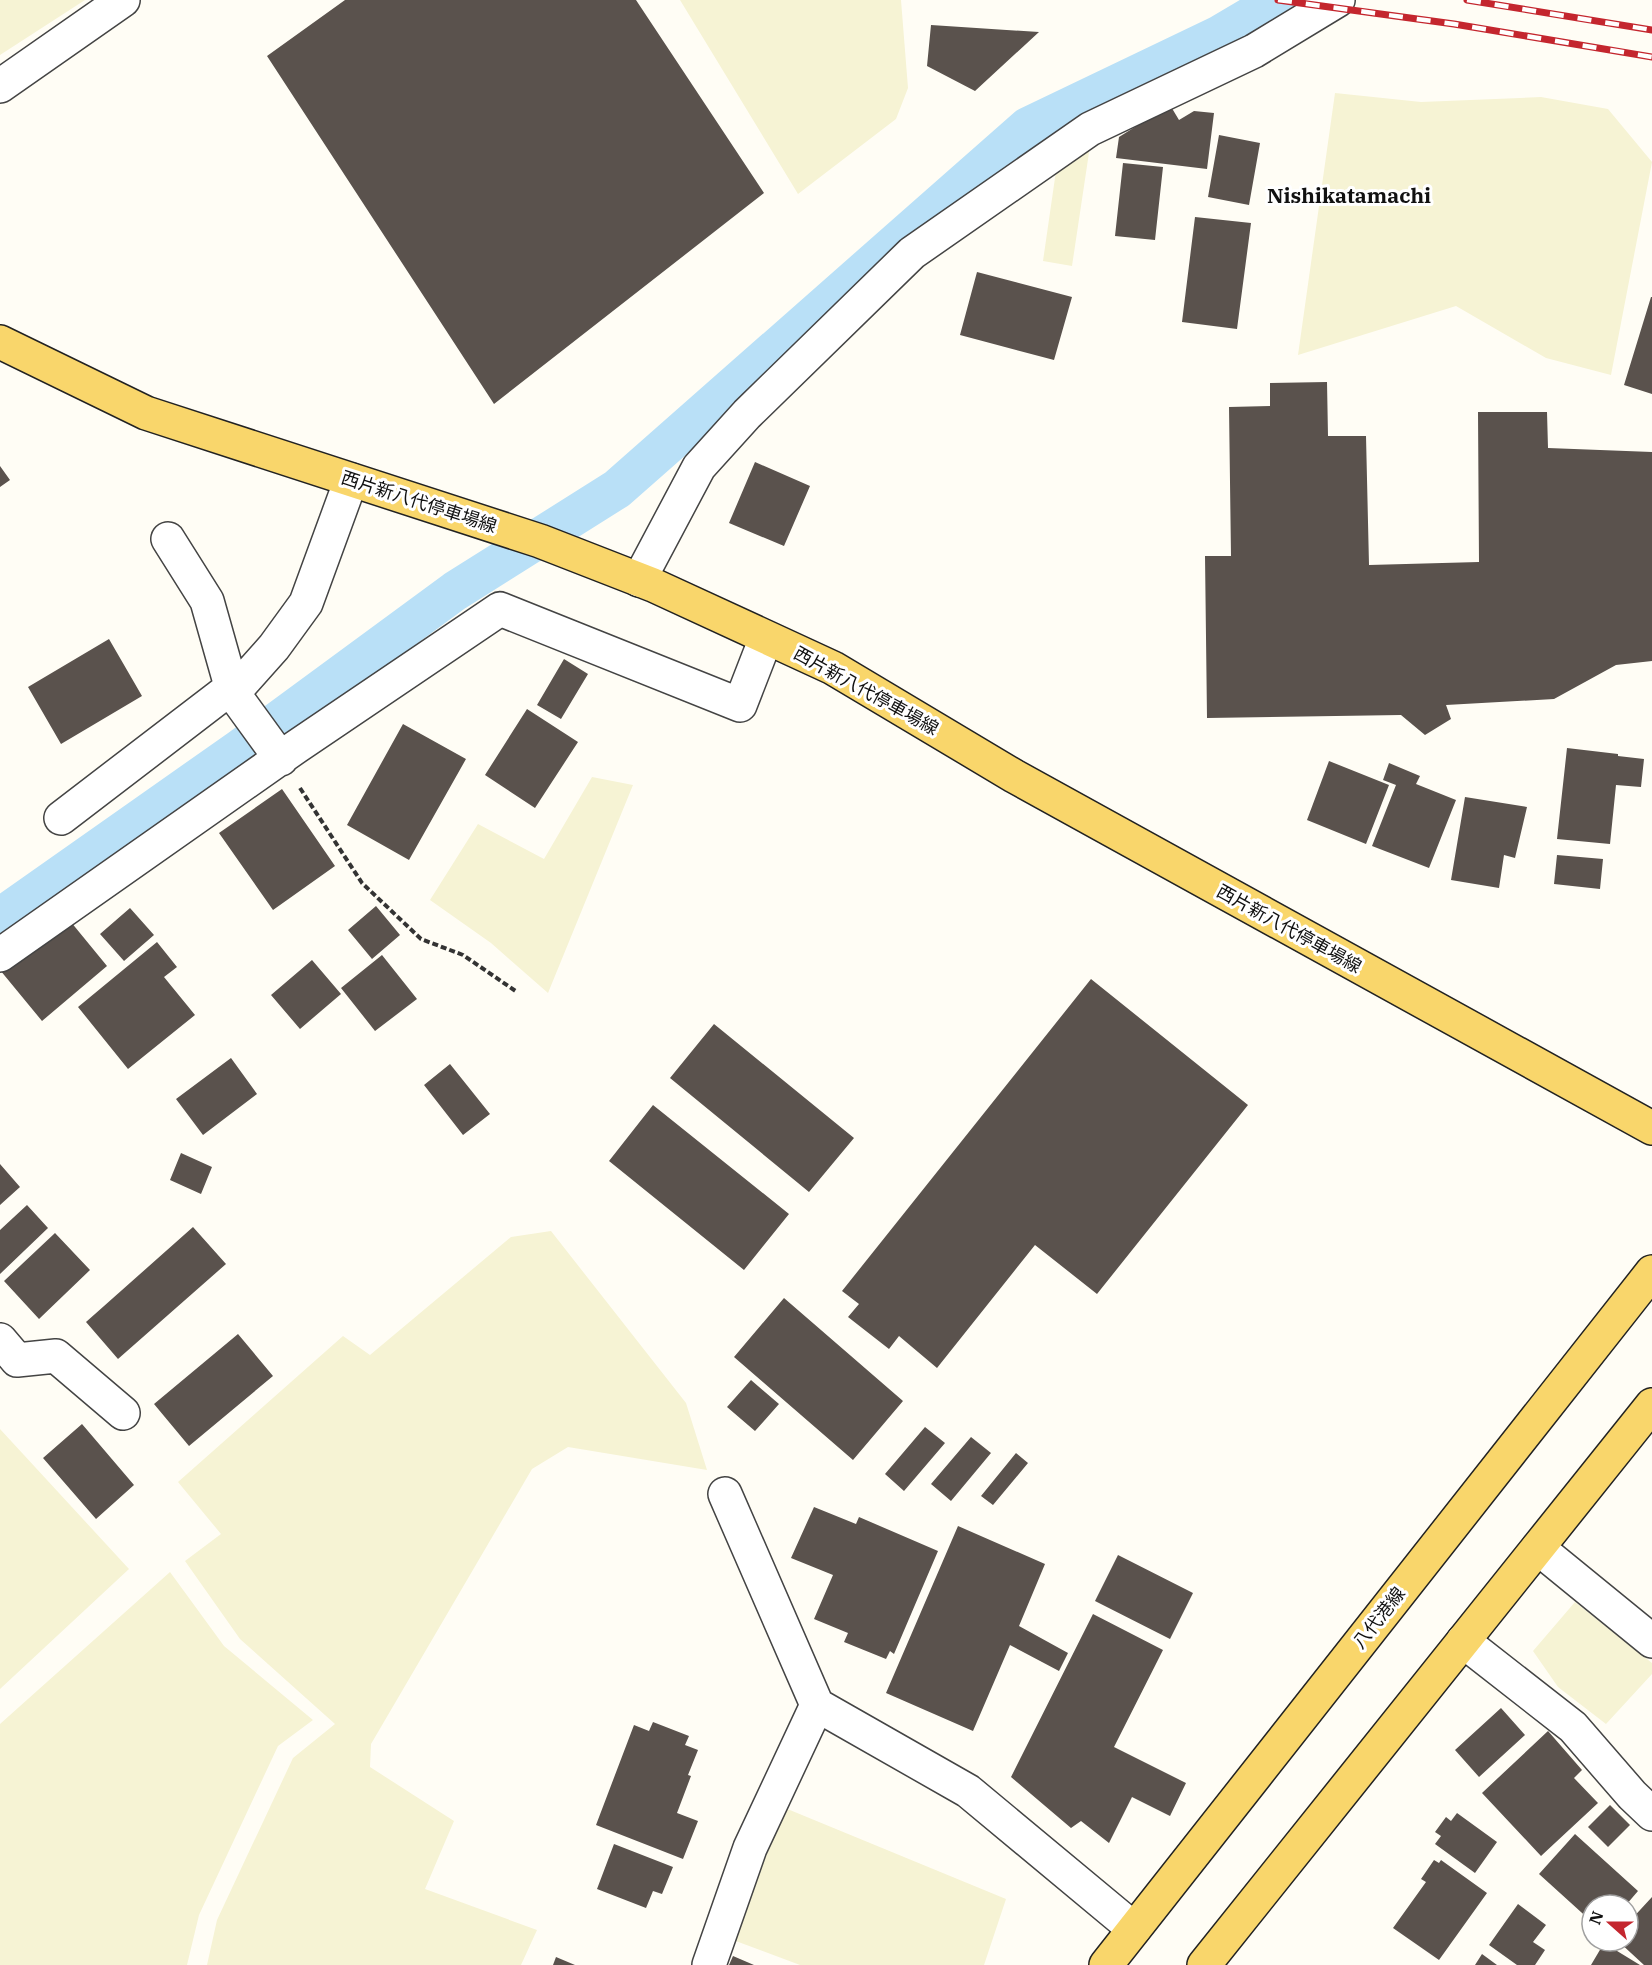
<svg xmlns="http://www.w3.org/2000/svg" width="1652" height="1965" viewBox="0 0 1652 1965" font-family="'IBM Plex Serif','Noto Sans JP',serif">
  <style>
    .farmland { fill: #f6f3d4 }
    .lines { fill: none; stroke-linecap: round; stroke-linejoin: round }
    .canal { stroke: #b9e0f7; stroke-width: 40 }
    .building { fill: #5a524d }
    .minor-casing { stroke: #444; stroke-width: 36 }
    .major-casing { stroke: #222; stroke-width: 36 }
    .path { stroke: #333; stroke-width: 4; stroke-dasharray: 6 3; stroke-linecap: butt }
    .minor { stroke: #fff; stroke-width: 33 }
    .major { stroke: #f9d66b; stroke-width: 33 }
    .rail-casing { stroke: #c4262e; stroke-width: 7 }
    .rail { stroke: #fff; stroke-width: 4.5; stroke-dasharray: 14; stroke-linecap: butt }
    .labels { text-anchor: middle; stroke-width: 6; stroke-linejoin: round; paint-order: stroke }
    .street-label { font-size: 18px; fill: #111; stroke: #fff }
    .quarter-label { font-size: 21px; font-weight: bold; fill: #111; stroke: #fff }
  </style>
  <rect width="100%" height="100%" fill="#fffdf5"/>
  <path class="farmland" d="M0,0h85l-85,55z
    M680,0h221l7,88 -12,31 -98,75z
    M1335,93l86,9 120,-5 67,12 44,53 -41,213 -65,-17 -90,-52 -158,49z
    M1090,146l-18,120 -29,-5 14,-97z
    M592,777l41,8 -85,208 -57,-50 -61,-43 48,-76 66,35z
    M551,1231l135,172 21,67 -139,-23 -36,22 -161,275 -1,23 84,54 -29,68 112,41 -16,35h-314l10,-45 76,-162 42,-34 -95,-85 -55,-78 36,-27 -43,-52 165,-146 27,19 141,-118z
    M0,1429l129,140 -129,120z
    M170,1572l54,74 89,74 -35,26 -79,169 -12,50h-187v-241z
    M1575,1602l77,61v11l-46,50 -48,-37 -25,-36z
    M785,1808l221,91 -22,66h-184l-67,-25z"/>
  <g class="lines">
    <path class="canal" d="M0,918l240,-169 215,-158 162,-102 411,-362 192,-92 59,-35"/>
  </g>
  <path class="building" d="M345,0h291l128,193 -270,211 -227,-348z
    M931,25l108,7 -64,59 -48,-25z
    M1170,105l9,15 15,-9 20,2 -7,56 -91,-11 3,-21z
    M1219,135l41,8 -11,62 -41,-8z
    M1123,163l40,4 -8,73 -40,-4z
    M1195,217l56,6 -14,106 -55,-7z
    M977,272l95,25 -18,63 -94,-25z
    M1651,297h1v97l-28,-9z
    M1327,382l1,54h38l3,129 110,-3 -1,-150h69l1,36 104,4v209l-36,4 -62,34 -108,6 5,14 -26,16 -24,-20 -194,3 -2,-162h26l-2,-149 41,-1v-23z
    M755,462l55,24 -26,60 -55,-23z
    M0,466l10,14 -10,7z
    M109,639l33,57 -81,48 -33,-57z
    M564,659l24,15 -27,45 -24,-14z
    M527,709l51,33 -43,66 -50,-33z
    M403,724l63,35 -57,101 -62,-35z
    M1567,748l51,6v2l26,3 -3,28 -25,-2 -6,59 -53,-5z
    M1329,761l60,24 -23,59 -59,-24z
    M1389,763l31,13 -4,8 40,16 -27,68 -57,-22 24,-61 -13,-5z
    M282,789l53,77 -62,44 -54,-77z
    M1465,797l62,10 -12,51 -11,-3 -5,33 -48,-8z
    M1557,855l46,4 -3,30 -46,-5z
    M376,906l24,29 -28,24 -24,-29z
    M130,908l24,27 -30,26 -24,-27z
    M66,916l41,50 -65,55 -42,-51z
    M157,942l20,25 -13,10 31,38 -67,54 -50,-62z
    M382,955l35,44 -42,32 -34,-43z
    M312,960l29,34 -41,35 -29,-34z
    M1091,979l157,126 -151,189 -62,-49 -98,123 -38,-32 -10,13 -41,-32 11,-13 -17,-13z
    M714,1024l140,114 -45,54 -139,-114z
    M231,1058l26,36 -54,41 -27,-36z
    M450,1064l40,50 -27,21 -39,-50z
    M653,1105l136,109 -45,56 -135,-109z
    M181,1153l31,14 -11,27 -31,-14z
    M0,1164l20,23 -20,18z
    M27,1205l21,23 -48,46v-44z
    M193,1227l33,37 -108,95 -32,-37z
    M55,1233l35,37 -51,49 -35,-38z
    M784,1298l119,103 -50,59 -119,-103z
    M238,1334l35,42 -84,70 -35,-42z
    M751,1380l28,24 -24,27 -28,-24z
    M82,1424l52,61 -38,34 -53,-61z
    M925,1427l20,16 -41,48 -19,-17z
    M971,1437l20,16 -40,48 -20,-17z
    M1016,1453l12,10 -35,42 -12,-9z
    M814,1507l42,17 3,-7 79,34 -44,103 -4,-3 -4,8 -42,-17 4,-9 -34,-14 19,-44 -42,-17z
    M958,1526l87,38 -26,62 49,27 -9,18 -49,-26 -37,86 -87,-38z
    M1118,1555l75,38 -23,46 -75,-38z
    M1093,1614l70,36 -49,97 72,36 -16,33 -38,-19 -23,46 -28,-22 -10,7 -60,-51z
    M1501,1708l24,27 -46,42 -24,-27z
    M653,1722l36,14 -4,9 13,5 -10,25 3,1 -14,37 21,8 -15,38 -87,-34 38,-100 15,6z
    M1548,1731l34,39 -8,8 24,25 -57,53 -59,-63z
    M1610,1805l20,20 -22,22 -20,-20z
    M1457,1813l40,29 -22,31 -40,-29 6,-8 -6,-4 11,-15 5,4z
    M1575,1834l63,57 -12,14h-34v17l-53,-48z
    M614,1844l59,23 -11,27 -9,-3 -7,17 -49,-19z
    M1434,1860l5,3 2,-3 46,33 -48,67 -46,-32 33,-46 -5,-3z
    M1652,1897v68h-8l-26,-24h10v-18z
    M1518,1904l28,21 -13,17 12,8 -10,15h-18l-28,-20z
    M1604,1943l36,22h-49z
    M1482,1954l15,11h-22z
    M733,1956l21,9h-25z
    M556,1957l19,8h-22z"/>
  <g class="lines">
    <defs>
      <path id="minor" d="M0,86l123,-86
        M168,539l39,62 26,92 41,-46 32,-44 45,-123
        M639,580l60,-113 48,-53 165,-161 178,-124 164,-78 84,-51
        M233,693l48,66
        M61,818l171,-131
        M0,955l296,-208 204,-138 240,96 26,-67
        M0,1340l17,20 39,-4 67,57
        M725,1494l92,211 151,86 166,138
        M1538,1548l114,93
        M1463,1641l110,86 59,68 20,19
        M709,1965l41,-117 67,-143"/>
      <path id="major" d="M0,342l146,71 394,128 113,44 180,83 181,108 638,352
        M1106,1965l546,-693
        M1204,1965l448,-560"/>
    </defs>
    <use href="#minor" class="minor-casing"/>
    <use href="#major" class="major-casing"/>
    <path class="path" d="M300,788l62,95 59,56 42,16 54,37"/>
    <use href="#minor" class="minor"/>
    <use href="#major" class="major"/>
    <defs>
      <path id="rail" d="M1278,0l176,24 198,33
        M1467,0l185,30"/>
    </defs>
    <use href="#rail" class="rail-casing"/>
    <use href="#rail" class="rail"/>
  </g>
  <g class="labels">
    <g class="street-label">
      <text transform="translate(419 502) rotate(18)" y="6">西片新八代停車場線</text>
      <text transform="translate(866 691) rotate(29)" y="6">西片新八代停車場線</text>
      <text transform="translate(1289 929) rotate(29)" y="6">西片新八代停車場線</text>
      <text transform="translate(1379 1618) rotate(-52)" y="6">八代港線</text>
    </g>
    <g class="quarter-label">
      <text x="1349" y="203">Nishikatamachi</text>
    </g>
  </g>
  <g transform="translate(1610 1923) rotate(291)"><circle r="28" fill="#ffffff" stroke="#a0a0a0" stroke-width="1.5"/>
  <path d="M0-4.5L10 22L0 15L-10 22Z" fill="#c4262e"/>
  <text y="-9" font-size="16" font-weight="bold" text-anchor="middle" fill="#111111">N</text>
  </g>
</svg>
